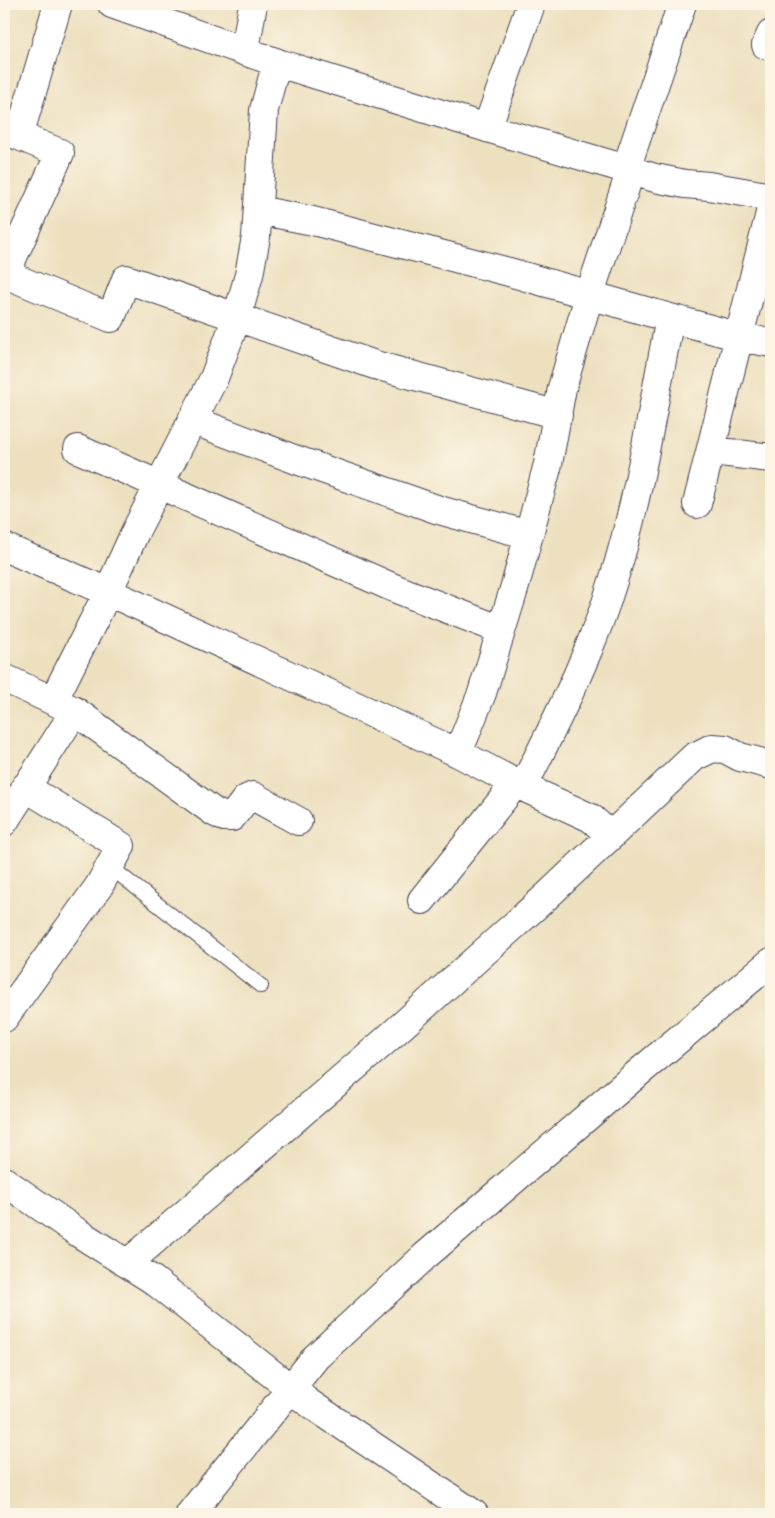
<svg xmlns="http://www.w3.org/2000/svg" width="775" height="1518" viewBox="0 0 775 1518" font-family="'IM FELL English',serif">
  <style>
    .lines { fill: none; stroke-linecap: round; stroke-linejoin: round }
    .lane-casing { stroke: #403e4f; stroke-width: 16 }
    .street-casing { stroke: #403e4f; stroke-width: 30 }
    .lane { stroke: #fff; stroke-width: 14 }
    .street { stroke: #fff; stroke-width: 28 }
  </style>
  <rect width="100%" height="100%" fill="#fcf5e5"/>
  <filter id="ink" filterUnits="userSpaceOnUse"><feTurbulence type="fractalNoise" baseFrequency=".02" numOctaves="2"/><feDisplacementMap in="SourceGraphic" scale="10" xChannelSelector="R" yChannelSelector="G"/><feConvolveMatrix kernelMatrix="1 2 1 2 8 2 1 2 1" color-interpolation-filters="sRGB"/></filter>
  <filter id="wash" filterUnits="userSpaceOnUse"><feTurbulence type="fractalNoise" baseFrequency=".0096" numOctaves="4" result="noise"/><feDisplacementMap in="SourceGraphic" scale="20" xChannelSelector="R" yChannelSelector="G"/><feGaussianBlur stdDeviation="1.12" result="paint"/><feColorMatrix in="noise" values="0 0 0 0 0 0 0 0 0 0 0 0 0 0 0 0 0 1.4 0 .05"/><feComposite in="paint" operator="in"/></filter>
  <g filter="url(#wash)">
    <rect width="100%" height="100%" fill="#ede0bf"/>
  </g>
  <g filter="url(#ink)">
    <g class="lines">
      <defs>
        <path id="lane" d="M109,866l152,120"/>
        <path id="street" d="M112,4l166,59 209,65 139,41 29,9 30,6 24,2 62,11
          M766,45l5,-11
          M245,50l8,-46
          M487,128l44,-124
          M4,131l15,5 41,17 -56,124
          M19,136l39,-132
          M626,169l56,-165
          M258,210l55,11 196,51 161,46 70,19 31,6
          M5,274l106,44 15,-39 249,86 183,50
          M192,420l102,39 145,51 90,25
          M78,449l316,139 107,42
          M712,451l59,7
          M697,504l74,-295
          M4,547l122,53 332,153 65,34 68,31 20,18
          M4,678l71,33 139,101 10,5h8l14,-18 7,-3 45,25
          M53,701l55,-109 28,-62 78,-152 23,-61 12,-42 7,-38 8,-127 8,-30 6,-17
          M458,753l24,-60 33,-107 33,-122 14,-76 27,-92 42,-126
          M523,787c34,-68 69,-135 91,-209 26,-83 39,-174 56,-260
          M4,822l71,-111
          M422,900l94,-117
          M4,1018l95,-132 22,-40 -96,-59
          M4,1181l73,51 76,48 156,123 165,111
          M128,1263l257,-222 163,-146 146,-138 18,-9 13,1 15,8 31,8
          M190,1514l126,-157 109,-101 212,-182 134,-112"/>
      </defs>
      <use href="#lane" class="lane-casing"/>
      <use href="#street" class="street-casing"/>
      <use href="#lane" class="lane"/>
      <use href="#street" class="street"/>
    </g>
  </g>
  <rect width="775" height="1518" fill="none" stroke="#fcf5e5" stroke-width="20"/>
</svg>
